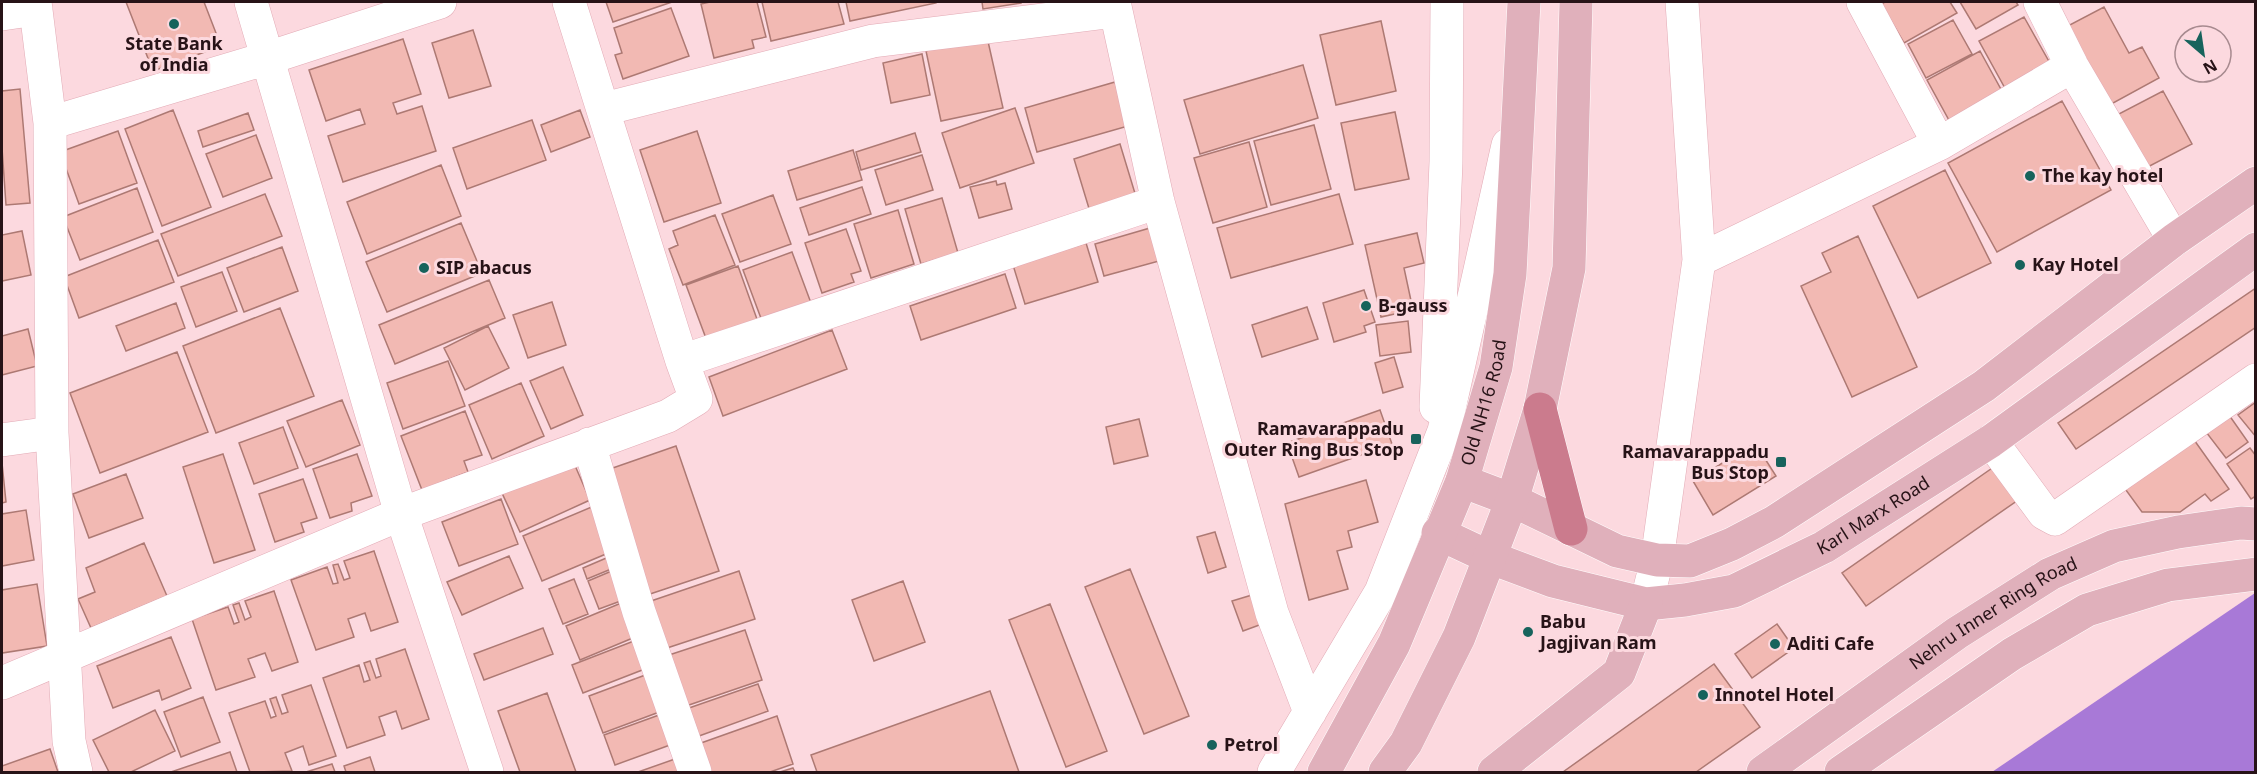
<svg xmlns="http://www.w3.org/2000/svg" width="2257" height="774" viewBox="0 0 2257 774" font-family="'Noto Sans',sans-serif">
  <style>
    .water { fill: #a879d7 }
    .building { fill: #f2b9b3; stroke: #ad7973; stroke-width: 1.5 }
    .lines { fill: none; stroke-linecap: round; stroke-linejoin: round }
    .minor-casing { stroke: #e2aab5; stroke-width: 34 }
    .major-casing { stroke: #fff; stroke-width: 34 }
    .highway-casing { stroke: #fff; stroke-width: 34 }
    .minor { stroke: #fff; stroke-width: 33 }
    .major { stroke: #e0b0bb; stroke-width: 33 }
    .highway { stroke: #cb7b8d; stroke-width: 33 }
    .poi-dot { fill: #17635c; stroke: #fcd9df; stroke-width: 2 }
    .labels { text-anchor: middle; stroke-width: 6; stroke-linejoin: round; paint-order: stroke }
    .poi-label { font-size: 18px; font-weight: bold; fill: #271317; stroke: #fcd9df; text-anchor: start }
    .street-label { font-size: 18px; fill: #271317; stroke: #fcd9df }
  </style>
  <rect width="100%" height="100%" fill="#fcd9df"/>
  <path class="water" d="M2255,593v179h-263z"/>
  <path class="building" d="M126,2h78l17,44 -68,25z
    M606,2h66l-59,20z
    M710,2h47l9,35 -14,3 2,8 -40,10 -13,-54z
    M762,2h76l6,22 -73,17z
    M846,2h90v1l-86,18z
    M982,2h39v1l-38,6z
    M1885,2h65l7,11 -53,30 -23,-39z
    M1960,2h56l2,3 -42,24z
    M2104,7l25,46 13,-6 17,31 -55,30 -42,-79z
    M671,8l18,48 -66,23 -8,-24 7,-2 -8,-25z
    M2024,17l27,48 -45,25 -27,-49z
    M1953,20l19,34 -46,24 -18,-34z
    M1381,21l15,70 -60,14 -16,-70z
    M985,28l18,80 -62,13 -15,-70z
    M473,30l18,56 -42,12 -17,-55z
    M403,39l18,55 -28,9 4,11 25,-8 14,45 -93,31 -15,-46 37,-12 -5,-15 -34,12 -17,-51z
    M1980,51l23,42 -53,29 -23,-42z
    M922,54l8,41 -39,8 -8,-40z
    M1303,65l15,53 -118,36 -16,-54z
    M1115,82l13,44 -91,26 -12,-44z
    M20,89l10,114 -24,2 -4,-57v-57z
    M2163,91l29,53 -50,26 -29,-53z
    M2062,101l49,89 -114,62 -49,-89z
    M1015,108l19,55 -74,25 -18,-55z
    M173,110l38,97 -49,19 -37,-97z
    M580,110l10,27 -39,15 -10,-27z
    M1395,112l14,67 -54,11 -14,-67z
    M248,113l6,17 -51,17 -5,-16z
    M532,120l14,40 -79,29 -14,-41z
    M1314,125l17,64 -60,16 -17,-64z
    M118,131l19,52 -58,21 -19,-52z
    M697,131l24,72 -57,19 -24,-72z
    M915,133l6,19 -60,18 -5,-18z
    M256,135l16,43 -49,19 -17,-43z
    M1249,142l18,65 -54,16 -19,-65z
    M1120,144l17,56 -46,15 -17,-56z
    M853,150l9,30 -65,20 -9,-29z
    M922,155l11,35 -47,15 -11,-35z
    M441,165l20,51 -94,38 -20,-52z
    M1945,170l46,93 -73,35 -45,-92z
    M996,181l1,4 8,-2 7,26 -33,9 -9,-31z
    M862,187l9,27 -62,21 -9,-27z
    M137,188l16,44 -73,28 -17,-43z
    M265,194l17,42 -104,40 -17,-42z
    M1339,194l14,50 -122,34 -14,-50z
    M773,195l18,49 -51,18 -18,-48z
    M942,198l16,55 -37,11 -16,-55z
    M898,210l16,54 -43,14 -17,-54z
    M715,215l20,50 -52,20 -14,-36 9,-4 -5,-14z
    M461,223l21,50 -95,39 -21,-50z
    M1150,228l9,33 -55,15 -9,-32z
    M846,229l15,42 -10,3 3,8 -32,11 -17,-50z
    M22,231l9,44 -29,6v-46z
    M1417,233l7,30 -20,5 9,42 -32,7 -16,-72z
    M1858,236l59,131 -65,30 -51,-111 30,-14 -9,-19z
    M158,240l16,42 -95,36 -15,-41z
    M1086,243l12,39 -73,22 -12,-39z
    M282,247l16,44 -54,21 -17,-44z
    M792,252l19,51 -49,18 -19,-51z
    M738,266l20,56 -51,19 -21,-56z
    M222,272l15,39 -41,16 -15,-40z
    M1005,274l11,34 -95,32 -11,-34z
    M489,280l16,38 -110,46 -16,-39z
    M2256,288v39l-180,122 -18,-26z
    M1364,290l11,32 -11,4 2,6 -32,10 -11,-39z
    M552,302l14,43 -38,13 -15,-43z
    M176,303l9,25 -59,23 -10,-25z
    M1307,307l11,32 -56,18 -10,-32z
    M280,308l34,88 -98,37 -33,-87z
    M1408,321l3,31 -31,4 -4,-31z
    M488,326l21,42 -44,22 -21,-42z
    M28,329l9,37 -35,9v-39z
    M832,330l15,39 -124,47 -14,-39z
    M177,352l31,80 -108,41 -30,-80z
    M1394,357l9,30 -20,6 -8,-30z
    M448,361l17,45 -62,23 -16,-46z
    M563,367l20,48 -32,14 -21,-48z
    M521,383l23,53 -52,23 -23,-54z
    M342,400l18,45 -54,22 -19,-46z
    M2256,402v35l-18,-22z
    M1380,410l12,34 -93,33 -12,-34z
    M465,411l17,44 -18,6 4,11 -46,18 -21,-54z
    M2229,415l19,27 -22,16 -20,-26z
    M1139,419l9,37 -34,8 -8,-37z
    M283,427l15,41 -44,16 -15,-41z
    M2192,437l37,52 -18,12 -6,-7 -25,18h-38l-19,-26z
    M1755,443l21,33 -63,39 -20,-34z
    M676,446l43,125 -69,23 -43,-124z
    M2250,448l6,8v40l-5,3 -24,-35z
    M223,454l32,96 -41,13 -31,-96z
    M357,454l15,42 -21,7 1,8 -22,7 -17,-49z
    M573,461l17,39 -70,32 -18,-39z
    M2,463l4,39 -4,1z
    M1998,464l23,34 -155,108 -24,-33z
    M126,474l17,44 -54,20 -16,-44z
    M303,479l14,39 -16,5 3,9 -29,10 -16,-48z
    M1366,480l12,42 -30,9 4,16 -15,4 11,38 -39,11 -24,-96z
    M501,499l17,45 -59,22 -17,-44z
    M594,506l19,45 -71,30 -19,-45z
    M26,510l8,50 -32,6v-52z
    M1215,532l11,35 -18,6 -11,-36z
    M144,543l23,53 -76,32 -13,-29 17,-7 -9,-24z
    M374,551l24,71 -27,9 -6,-18 -17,6 6,18 -38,13 -25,-70 36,-13 6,17 5,-1 -5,-18 5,-1 6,16 6,-2 -6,-17z
    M509,556l14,32 -61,27 -15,-33z
    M611,556l5,11 -29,12 -4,-11z
    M1130,569l59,147 -45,18 -59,-147z
    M614,570l12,29 -27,10 -11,-28z
    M739,571l16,48 -88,29 -16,-47z
    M574,579l14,35 -25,10 -14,-35z
    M903,581l22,61 -51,19 -22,-61z
    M37,584l10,62 -45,7v-63z
    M274,591l24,71 -26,9 -7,-18 -17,6 7,18 -39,13 -24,-71 36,-12 6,17 5,-2 -6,-17 6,-2 6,17 6,-3 -6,-16z
    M1252,595l10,29 -19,7 -11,-30z
    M626,601l14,34 -60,25 -14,-34z
    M1050,604l57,147 -41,16 -57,-147z
    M1777,624l17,24 -42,30 -17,-24z
    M543,628l10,26 -69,26 -10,-26z
    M745,630l17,50 -76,26 -17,-51z
    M171,637l20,51 -29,12 -3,-10 -46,18 -16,-42z
    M639,639l11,28 -67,26 -11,-28z
    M405,649l24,70 -27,10 -6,-18 -17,6 6,18 -38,13 -24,-70 36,-13 5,17 6,-2 -6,-17 6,-2 6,17 5,-2 -5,-17z
    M1714,664l46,63 -64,45h-133z
    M648,674l14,37 -59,22 -14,-37z
    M758,684l10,27 -69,25 -10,-28z
    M311,685l25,71 -27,9 -6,-19 -18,7 7,18 -42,1 -21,-59 36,-12 6,17 5,-2 -6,-17 6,-2 6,17 6,-2 -6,-17z
    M990,691l29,81h-202l-6,-17z
    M547,693l29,79h-56l-22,-61z
    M203,697l17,45 -39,15 -17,-45z
    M155,710l20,41 -44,21h-22l-16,-32z
    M659,715l11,30 -55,20 -11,-30z
    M777,716l16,48 -23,8h-59l-10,-29z
    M50,749l8,23h-56v-6z
    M230,752l7,20h-66z
    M370,757l5,15h-29l-2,-6z
    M675,759l5,13h-42z
    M332,764l3,8h-29z
    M793,768l2,4h-15z"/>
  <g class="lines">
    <defs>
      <path id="minor" d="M35,2l15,121 2,310 17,308 7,31
        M251,2l150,512 86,258
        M569,2l113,359
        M1114,2l44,200 114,411 38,99
        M1863,2l76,142
        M2040,2l32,64 102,174
        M2,14l34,-5
        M604,109l269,-68 242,-30
        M50,123l218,-65 172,-56
        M1699,260l240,-116 133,-78
        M1436,407l10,-245 1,-160
        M2,440l50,-7
        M1991,441l53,72 11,6 201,-139
        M589,444l50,168 56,160
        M1646,604l11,-44 42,-300 -17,-258
        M2,683l399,-169 267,-98 28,-17 -14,-38 476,-159
        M1274,772l107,-180 63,-161 64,-286"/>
      <g id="major">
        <path d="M1462,481l50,19 105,51 40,9 33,1 42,-17 42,-22 210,-136 190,-146 82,-57"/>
        <path id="s1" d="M1438,533l51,24 64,24 93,23 39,-4 49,-9 90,-44 167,-106 265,-192"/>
        <path id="s2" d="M1324,772l70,-128 68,-163 34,-114 14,-93 14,-272"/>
        <path d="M1385,772l21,-29 53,-106 53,-137 28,-91 29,-141 7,-266"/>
        <path d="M1494,772l125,-99 27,-69"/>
        <path id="s3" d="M1763,772l194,-139 93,-59 64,-28 64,-14 63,-9 15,1"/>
        <path d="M1841,772l171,-118 75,-44 81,-25 88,-11"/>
      </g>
      <path id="highway" d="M1540,409l31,120"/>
    </defs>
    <use href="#minor" class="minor-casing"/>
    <use href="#major" class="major-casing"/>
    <use href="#highway" class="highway-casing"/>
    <use href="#minor" class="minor"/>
    <use href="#major" class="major"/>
    <use href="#highway" class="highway"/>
  </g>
  <g class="poi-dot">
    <circle cx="174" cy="24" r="6"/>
    <circle cx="2030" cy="176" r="6"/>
    <circle cx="2020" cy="265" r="6"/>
    <circle cx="424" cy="268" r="6"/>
    <circle cx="1366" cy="306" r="6"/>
    <rect x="1410" y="433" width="12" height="12" rx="3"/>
    <rect x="1775" y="456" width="12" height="12" rx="3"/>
    <circle cx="1528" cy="632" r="6"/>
    <circle cx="1775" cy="644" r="6"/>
    <circle cx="1703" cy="695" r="6"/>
    <circle cx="1212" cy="745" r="6"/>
  </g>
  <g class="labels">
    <g class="poi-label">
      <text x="174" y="50" text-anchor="middle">State Bank<tspan x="174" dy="21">of India</tspan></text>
      <text x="2042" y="182">The kay hotel</text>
      <text x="2032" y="271">Kay Hotel</text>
      <text x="436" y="274">SIP abacus</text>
      <text x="1378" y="312">B-gauss</text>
      <text x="1404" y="435" text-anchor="end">Ramavarappadu<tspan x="1404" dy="21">Outer Ring Bus Stop</tspan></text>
      <text x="1769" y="458" text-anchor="end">Ramavarappadu<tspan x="1769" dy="21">Bus Stop</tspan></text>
      <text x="1540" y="628">Babu<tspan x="1540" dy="21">Jagjivan Ram</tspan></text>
      <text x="1787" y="650">Aditi Cafe</text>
      <text x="1715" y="701">Innotel Hotel</text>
      <text x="1224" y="751">Petrol</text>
    </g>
    <g class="street-label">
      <text dy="6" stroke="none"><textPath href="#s2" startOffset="404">Old NH16 Road</textPath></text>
      <text dy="6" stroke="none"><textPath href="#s1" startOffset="468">Karl Marx Road</textPath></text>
      <text dy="6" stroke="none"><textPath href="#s3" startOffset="280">Nehru Inner Ring Road</textPath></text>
    </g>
  </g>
  <rect width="2257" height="774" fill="none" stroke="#271317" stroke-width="6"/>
  <g transform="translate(2203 54) rotate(151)"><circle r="28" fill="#fcd9df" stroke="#a78a8f" stroke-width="1.5"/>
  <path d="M0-4.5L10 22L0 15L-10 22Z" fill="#17635c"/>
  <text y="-9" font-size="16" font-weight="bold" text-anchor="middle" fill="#271317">N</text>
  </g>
</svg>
